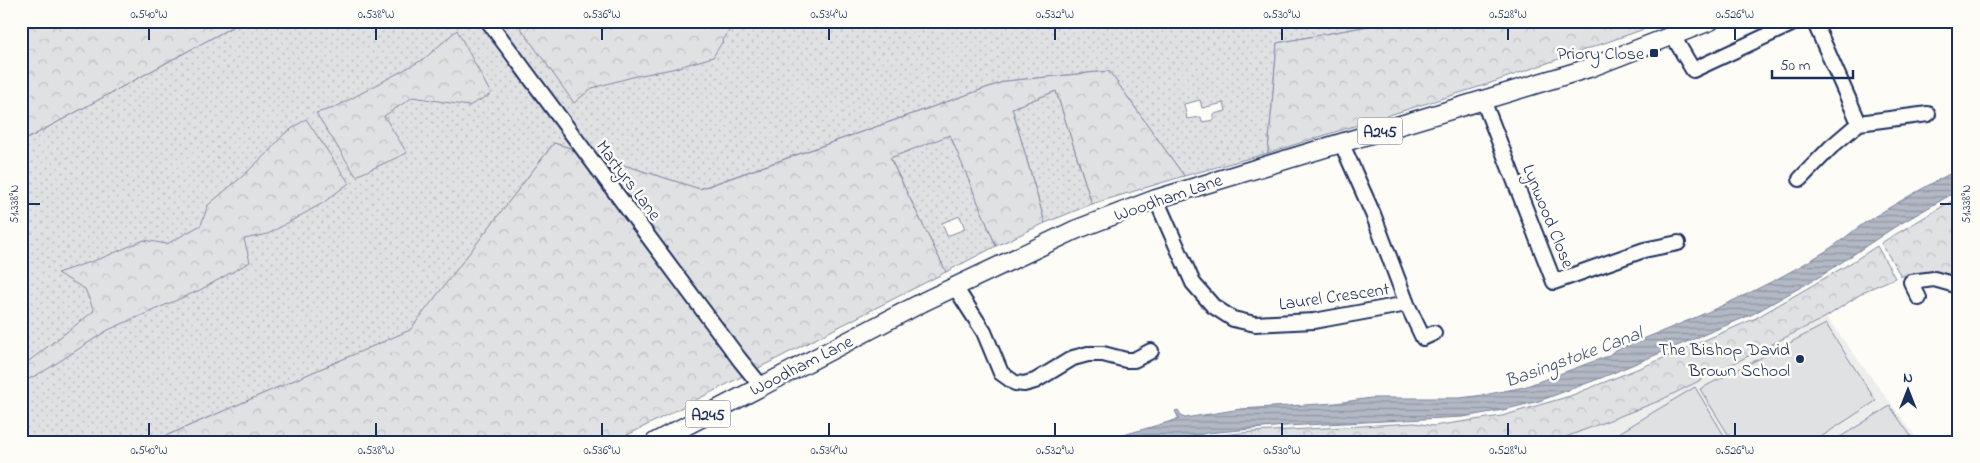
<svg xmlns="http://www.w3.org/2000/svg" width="1980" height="463" viewBox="0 0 1980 463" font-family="'Indie Flower',sans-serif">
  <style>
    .built { fill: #edeeec }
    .green { fill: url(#green-dots); stroke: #7e88a0; fill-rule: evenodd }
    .forest { fill: url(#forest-crowns); stroke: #7e88a0 }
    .pitch { fill: #e0e1e3; stroke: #7e88a0 }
    .water { fill: url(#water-rules); stroke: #76819c }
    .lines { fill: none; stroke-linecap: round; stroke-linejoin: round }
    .minor-casing { stroke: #1b2f5e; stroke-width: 18 }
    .major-casing { stroke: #1b2f5e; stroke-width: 21 }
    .minor { stroke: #fdfcf7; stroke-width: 14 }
    .major { stroke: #fdfcf7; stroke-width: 18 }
    .ticks { fill: none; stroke: #1b2f5e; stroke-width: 2 }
    .poi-dot { fill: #1b2f5e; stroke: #fdfcf7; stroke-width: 2 }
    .labels { text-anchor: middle; stroke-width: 5; stroke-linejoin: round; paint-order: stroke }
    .shield { fill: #fdfcf7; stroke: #5f6c8c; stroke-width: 1 }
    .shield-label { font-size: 16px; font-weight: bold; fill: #1b2f5e }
    .poi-label { font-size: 18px; fill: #1b2f5e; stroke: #fdfcf7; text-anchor: end }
    .street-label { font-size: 18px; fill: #1b2f5e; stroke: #fdfcf7 }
    .water-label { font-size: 19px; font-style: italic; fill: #49587d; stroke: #fdfcf7 }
    .neatline { fill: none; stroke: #1b2f5e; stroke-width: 2 }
    .ticks-label { font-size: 12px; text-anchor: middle; fill: #1b2f5e }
  </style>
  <defs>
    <pattern id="green-dots" width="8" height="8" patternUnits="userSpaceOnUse" patternTransform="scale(1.25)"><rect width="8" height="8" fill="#e0e1e3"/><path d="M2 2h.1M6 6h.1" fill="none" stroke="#c0c1c5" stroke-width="1.8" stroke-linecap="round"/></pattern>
    <pattern id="forest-crowns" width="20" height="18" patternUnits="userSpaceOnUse" patternTransform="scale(1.25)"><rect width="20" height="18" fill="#e0e1e3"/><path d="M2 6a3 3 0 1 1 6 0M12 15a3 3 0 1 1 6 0" fill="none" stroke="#c0c1c5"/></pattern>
    <pattern id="water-rules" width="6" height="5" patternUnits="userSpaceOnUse" patternTransform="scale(1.25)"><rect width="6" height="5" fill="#b3b8c5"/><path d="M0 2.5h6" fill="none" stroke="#9196a3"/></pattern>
  </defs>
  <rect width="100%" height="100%" fill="#fdfcf7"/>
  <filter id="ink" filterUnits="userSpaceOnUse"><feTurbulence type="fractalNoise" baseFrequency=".02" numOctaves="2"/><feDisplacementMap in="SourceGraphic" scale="10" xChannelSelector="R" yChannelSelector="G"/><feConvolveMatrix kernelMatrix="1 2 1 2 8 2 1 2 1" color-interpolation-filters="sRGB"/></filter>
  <g filter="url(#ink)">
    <path class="built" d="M1826,317l94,125h-367l106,-41z"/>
    <path class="green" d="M243,21h1152l-118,22 -9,110 -84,23 -75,-105 -103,10 -307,108 -145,-46 -143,187 -259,112h-131v-300zM1200,100l2,8 22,-5 2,8 -12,3v6l-12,2 -1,-5 -14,2 -3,-15z
      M1056,91l36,113 -47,19 -33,-115z
      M950,134l46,112 -50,26 -56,-114zM960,216l5,13 -18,7 -5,-13z"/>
    <path class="forest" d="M21,21h222l-222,121z
      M536,21h199l-22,36 -41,12 -36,7 -44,12 -18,15 -54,-76z
      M1395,21h272l-182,64 -217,68 9,-110z
      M457,30l34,64 -22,12 -56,-9 -29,19 23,37 -51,23 -40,-63 18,-5 90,-49z
      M1109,71l75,105 -92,28 -36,-113 -44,17 33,115 -49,23 -46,-111 -60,23 56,114 -332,170h-462l258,-112 144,-187 146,46 306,-108z
      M306,119l43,64 -26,20 -55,31 -24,5 6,23 -50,28 -92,40 -62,40 -25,13v-14l4,-5 69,-53 -9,-22 -28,-16 45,-15 42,-18 23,4 34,-19 7,-20 36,-30 25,-24 15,-17z
      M1959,198v83l-58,-5 -20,-33 69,-41z
      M1877,246l18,32 -28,12 -41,27 -167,84 -106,41h-368l23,-6 46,-4 161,-9 18,3 69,-10 68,-20 82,-33 104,-45 93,-54z"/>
    <path class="pitch" d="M1826,324l50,77 -63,41h-80l-33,-53z
      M1695,387l33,55h-124z
      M1890,406l25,36h-83z"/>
    <path class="water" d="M1959,169v21l-66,38 -69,46 -71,40 -152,64 -62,23 -36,9 -40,7 -178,9 -78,7 -37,9h-71l80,-23 -4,-8 3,-1 4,7 3,1 56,-9 95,-6 35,-5h89l24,-3 40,-8 84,-31 7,-6c72,-28 145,-58 211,-99 13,-8 24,-18 37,-27 31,-20 63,-38 96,-55z"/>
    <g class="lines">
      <defs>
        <path id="minor" d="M488,21l252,339 21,26
          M1814,21l45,102
          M1673,36l20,34 105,-49
          M1483,100l71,182 90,-32 34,-7
          M1341,142l32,72 34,90 16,34 11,-5
          M1800,179l31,-32 28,-24 69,-9
          M1156,199l37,84 20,23 20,13 22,5 59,-3 93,-17
          M955,287l29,45 17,41 14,10 9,1 11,-3 38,-23 15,-4h15l23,6h8l17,-9
          M1919,298l-8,-16 23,-3 25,7"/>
        <path id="major" d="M655,442l270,-141 150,-71 81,-31 433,-131 121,-47"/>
      </defs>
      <use href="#minor" class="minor-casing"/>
      <use href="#major" class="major-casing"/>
      <use href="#minor" class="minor"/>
      <use href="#major" class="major"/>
    </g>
  </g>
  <path class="ticks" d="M149,28v12M376,28v12M602,28v12M829,28v12M1055,28v12M1282,28v12M1508,28v12M1735,28v12M28,204h12M1940,204h12M149,423v13M376,423v13M602,423v13M829,423v13M1055,423v13M1282,423v13M1508,423v13M1735,423v13"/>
  <g class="poi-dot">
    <rect x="1649" y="48" width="10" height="10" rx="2.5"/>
    <circle cx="1800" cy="359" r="5"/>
  </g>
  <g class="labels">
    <g class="shield">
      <rect x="1357.5" y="117.5" width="45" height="27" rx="4"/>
      <rect x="685.5" y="400.5" width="45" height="27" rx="4"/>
    </g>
    <g class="shield-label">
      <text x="1380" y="137">A245</text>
      <text x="708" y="420">A245</text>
    </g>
    <g class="poi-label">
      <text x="1644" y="59">Priory Close</text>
      <text x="1790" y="355">The Bishop David<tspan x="1790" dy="21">Brown School</tspan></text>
    </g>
    <g class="street-label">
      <text transform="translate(629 180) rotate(53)" y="6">Martyrs Lane</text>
      <text transform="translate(1168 197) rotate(-19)" y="6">Woodham Lane</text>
      <text transform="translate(1549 216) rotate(68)" y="6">Lynwood Close</text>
      <text transform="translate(1334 296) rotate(-8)" y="6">Laurel Crescent</text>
      <text transform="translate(801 365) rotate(-27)" y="6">Woodham Lane</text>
    </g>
    <g class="water-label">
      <text transform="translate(1573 356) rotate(-20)" y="7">Basingstoke Canal</text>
    </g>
  </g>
  <rect width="1980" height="463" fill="none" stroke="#fdfcf7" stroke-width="55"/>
  <g transform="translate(1908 390)" stroke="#fdfcf7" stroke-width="4" paint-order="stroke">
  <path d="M0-4L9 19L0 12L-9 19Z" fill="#1b2f5e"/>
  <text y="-8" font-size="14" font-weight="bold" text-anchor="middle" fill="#1b2f5e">N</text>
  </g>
  <path d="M1772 70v8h81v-8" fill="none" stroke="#1b2f5e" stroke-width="2.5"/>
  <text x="1780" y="70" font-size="15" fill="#1b2f5e" stroke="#fdfcf7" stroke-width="4" paint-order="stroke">50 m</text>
  <rect x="28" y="28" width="1924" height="408" class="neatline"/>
  <g class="ticks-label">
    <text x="149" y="18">0.540°W</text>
    <text x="376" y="18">0.538°W</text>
    <text x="602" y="18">0.536°W</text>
    <text x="829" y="18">0.534°W</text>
    <text x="1055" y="18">0.532°W</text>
    <text x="1282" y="18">0.530°W</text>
    <text x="1508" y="18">0.528°W</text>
    <text x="1735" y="18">0.526°W</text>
    <text transform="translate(14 204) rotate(-90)" y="4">51.338°N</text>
    <text transform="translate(1966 204) rotate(-90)" y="4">51.338°N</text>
    <text x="149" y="454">0.540°W</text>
    <text x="376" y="454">0.538°W</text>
    <text x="602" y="454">0.536°W</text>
    <text x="829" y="454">0.534°W</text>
    <text x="1055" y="454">0.532°W</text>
    <text x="1282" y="454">0.530°W</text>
    <text x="1508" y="454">0.528°W</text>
    <text x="1735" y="454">0.526°W</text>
  </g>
</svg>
